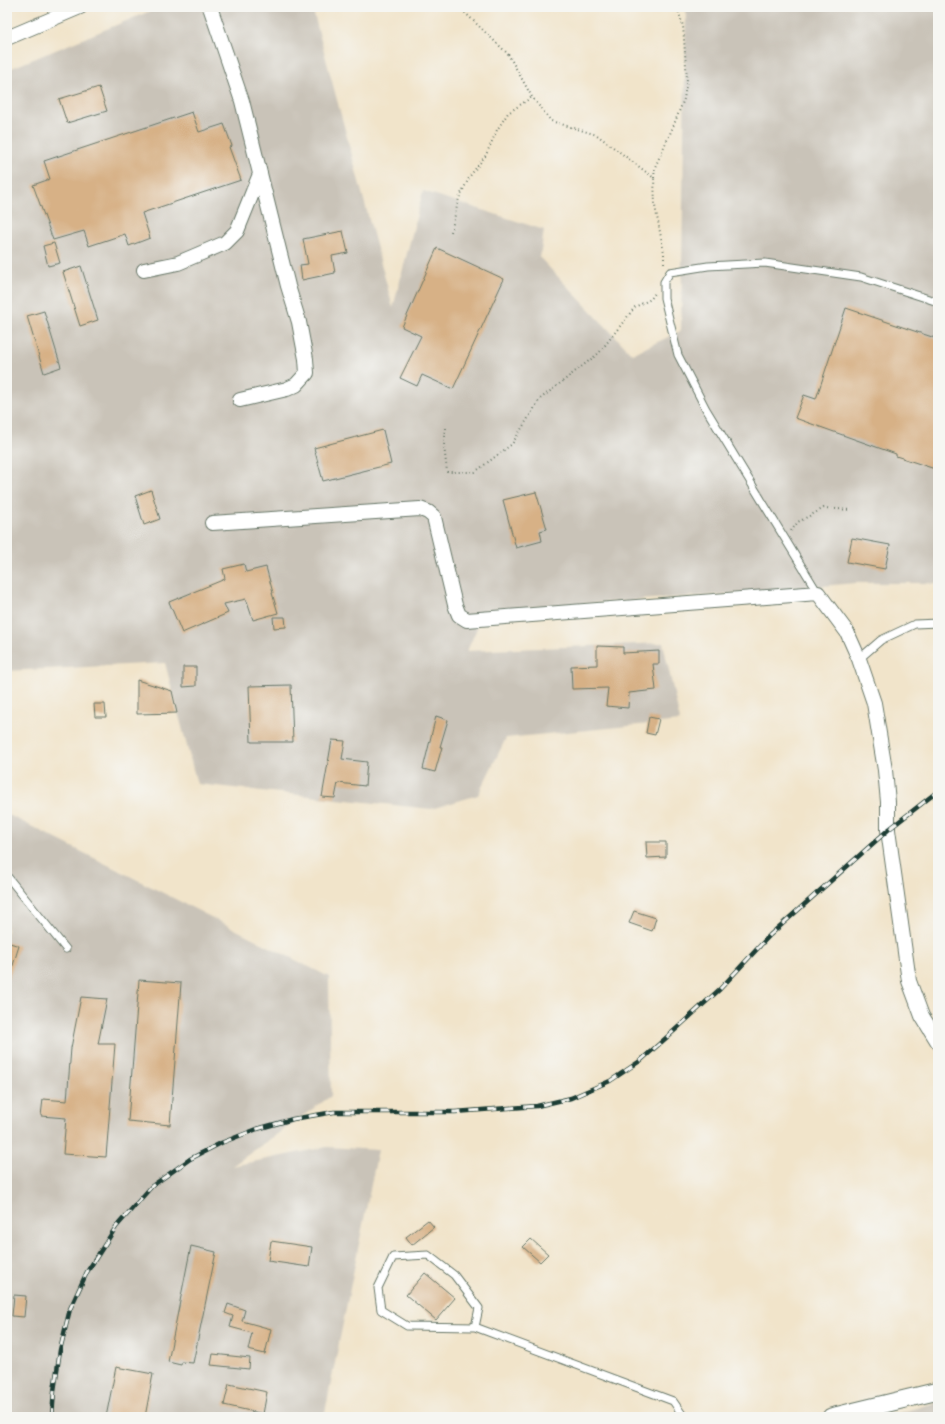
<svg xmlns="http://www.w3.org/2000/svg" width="945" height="1424" viewBox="0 0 945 1424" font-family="'Old Standard TT',serif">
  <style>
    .industrial { fill: #c9c3b8 }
    .building { fill: #d7b186 }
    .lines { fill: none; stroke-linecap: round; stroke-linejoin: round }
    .service-casing { stroke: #687768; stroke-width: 9 }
    .minor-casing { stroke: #687768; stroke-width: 16 }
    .tertiary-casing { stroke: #687768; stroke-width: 19 }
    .path { stroke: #687768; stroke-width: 2; stroke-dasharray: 1 3; stroke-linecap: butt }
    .service { stroke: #fff; stroke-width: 7 }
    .minor { stroke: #fff; stroke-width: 14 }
    .tertiary { stroke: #fff; stroke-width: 17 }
    .rail-casing { stroke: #1f3d34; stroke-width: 4.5 }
    .rail { stroke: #f6f6f2; stroke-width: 3; stroke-dasharray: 9; stroke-linecap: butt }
  </style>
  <rect width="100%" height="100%" fill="#f6f6f2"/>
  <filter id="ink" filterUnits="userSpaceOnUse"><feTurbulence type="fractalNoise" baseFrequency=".025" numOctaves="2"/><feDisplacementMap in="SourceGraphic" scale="8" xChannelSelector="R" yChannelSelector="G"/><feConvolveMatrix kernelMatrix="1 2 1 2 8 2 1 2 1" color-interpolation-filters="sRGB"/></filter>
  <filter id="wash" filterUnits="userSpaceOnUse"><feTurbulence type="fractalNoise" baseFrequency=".012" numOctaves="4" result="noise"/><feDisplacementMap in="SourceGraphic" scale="16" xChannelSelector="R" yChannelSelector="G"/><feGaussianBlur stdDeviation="0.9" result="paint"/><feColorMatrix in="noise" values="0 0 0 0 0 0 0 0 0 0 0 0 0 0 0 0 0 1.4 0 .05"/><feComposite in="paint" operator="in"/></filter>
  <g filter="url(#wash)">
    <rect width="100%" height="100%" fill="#f1e4ca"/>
    <path class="industrial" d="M160,7h152l81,301 30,-117 121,39 -4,28 92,96 49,-23 5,-324h252v577l-13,-1h-70l-112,10 -258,17 -18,41 196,-8 17,78 -174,17 -28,57 -47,14 -234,-25 -32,-121 -158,8v-601z
      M7,814l322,163 2,119 -99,70 95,-19 51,3 -54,267h-317z
      M938,1402v15h-54z"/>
    <g id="blocks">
      <path class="building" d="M99,87l8,24 -40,12 -8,-24z
        M192,112l7,20 25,-8 8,22 -3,1 12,33 -99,33 8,25 -21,8 -4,-12 -36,12 -5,-15 -31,9 -20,-55 17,-6 -6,-18z
        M343,231l5,22 -16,3 3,17 -33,7 -2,-15 8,-1 -5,-25z
        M54,243l6,20 -12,3 -5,-20z
        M437,248l67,31 -51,110 -31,-14 -5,11 -17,-8 21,-42 -19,-9z
        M81,266l17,54 -18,6 -17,-54z
        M846,308l92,31v131l-42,-14v-2l-101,-36 9,-23 12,4z
        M44,311l17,56 -17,6 -17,-57z
        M383,430l8,34 -68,17 -9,-33z
        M151,490l9,29 -16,6 -9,-29z
        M536,492l11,37 -7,2 2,10 -26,7 -13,-48z
        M852,538l38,7 -5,24 -38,-7z
        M244,564l2,8 20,-5 7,26h-1l6,20 -25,7 -7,-21 -22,5 4,9 -46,20 -13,-31 56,-23 -2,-10z
        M273,617h12l1,10 -12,1z
        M597,646l26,1v6l36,-2v13h-6l3,26 -27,3 -1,15 -22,-2 2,-18 -36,1 -1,-23 26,-1z
        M183,667h13v19l-13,1z
        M137,680l35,11 5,22 -40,1z
        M291,685l2,57h-42l-2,-56z
        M94,704h11l1,13h-11z
        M436,716l12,4 -8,27h2l-7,25 -12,-3z
        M649,717l10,2 -4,16 -9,-2z
        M332,740l13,1 -3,18 25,3 -2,24 -27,-3 -3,15 -13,-1z
        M646,842h20v15l-19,1z
        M634,911l22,7 -4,13 -23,-8z
        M7,942l12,4 -10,32 -2,-1z
        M139,980l42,3 -11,142 -42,-4z
        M81,997l26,2 -9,45h17l-9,113 -43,-3 3,-36 -25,-2 2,-17 24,2 4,-53z
        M428,1220l6,7 -22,18 -6,-8z
        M531,1239l17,15 -8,8 -17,-15z
        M271,1241l41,6 -3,20 -41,-6z
        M191,1246l25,6 -23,111 -11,-1 -1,3 -13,-3z
        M425,1273l30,25 -19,22 -30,-25z
        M14,1295l12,1 -2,21 -12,-1z
        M228,1304l17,6 -3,11 29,8 -6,25 -17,-4 4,-17 -22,-6 3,-11 -8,-3z
        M213,1354l37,4 -1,11 -38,-4z
        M116,1367l37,7 -8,43h-39z
        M229,1384l38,8 -4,22 -39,-9z"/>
    </g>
  </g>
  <g filter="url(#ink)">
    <use href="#blocks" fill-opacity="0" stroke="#687768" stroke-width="1"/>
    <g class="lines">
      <defs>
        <path id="service" d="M818,593l-112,-184 -28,-54 -14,-57v-16l6,-10 38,-6 57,-3 96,14 77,25
          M859,659l22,-19 34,-16 23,-1
          M7,876l59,73
          M475,1327l4,-19 -25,-33 -26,-20 -35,2 -15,31 3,22 26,16 68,1 198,74 11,16
          M174,1417h3"/>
        <path id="minor" d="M210,7l32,94 46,185 11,36 7,37 1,14 -11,12 -9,4 -47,11
          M7,38l73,-31
          M144,270l34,-7 47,-20 12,-12 23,-57
          M212,523l208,-14 8,3 6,5 21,88 4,10 8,5 351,-27 29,39 12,27 15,44 11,67 3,32v28l21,151 13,35 16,26"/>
        <path id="tertiary" d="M831,1417l107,-26"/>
      </defs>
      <use href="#service" class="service-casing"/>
      <use href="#minor" class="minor-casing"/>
      <use href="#tertiary" class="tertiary-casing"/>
      <path class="path" d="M459,7l49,47 24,43 19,24 46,14 57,43 1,28 9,47v13
        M654,178l1,-11 18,-40 11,-28 3,-20 -4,-53 -6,-19
        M451,232l8,-34 11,-22 16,-21 11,-25 11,-17 24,-16
        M446,428l-2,17 3,27h28l37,-28 28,-45 59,-46 36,-46 16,-8 4,-6
        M791,531l7,-9 26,-14 27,2"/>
      <use href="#service" class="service"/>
      <use href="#minor" class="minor"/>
      <use href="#tertiary" class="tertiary"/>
      <defs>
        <path id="rail" d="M52,1417l2,-26 6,-41 10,-41 17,-37 29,-45 36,-41 38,-27 31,-16 36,-14 36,-10 41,-7h121l82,-6 34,-8 39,-17 30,-20 35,-31 45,-41 50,-54 118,-105 50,-39"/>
      </defs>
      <use href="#rail" class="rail-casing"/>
      <use href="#rail" class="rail"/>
    </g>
  </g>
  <rect width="945" height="1424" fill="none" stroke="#f6f6f2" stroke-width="24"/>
</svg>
